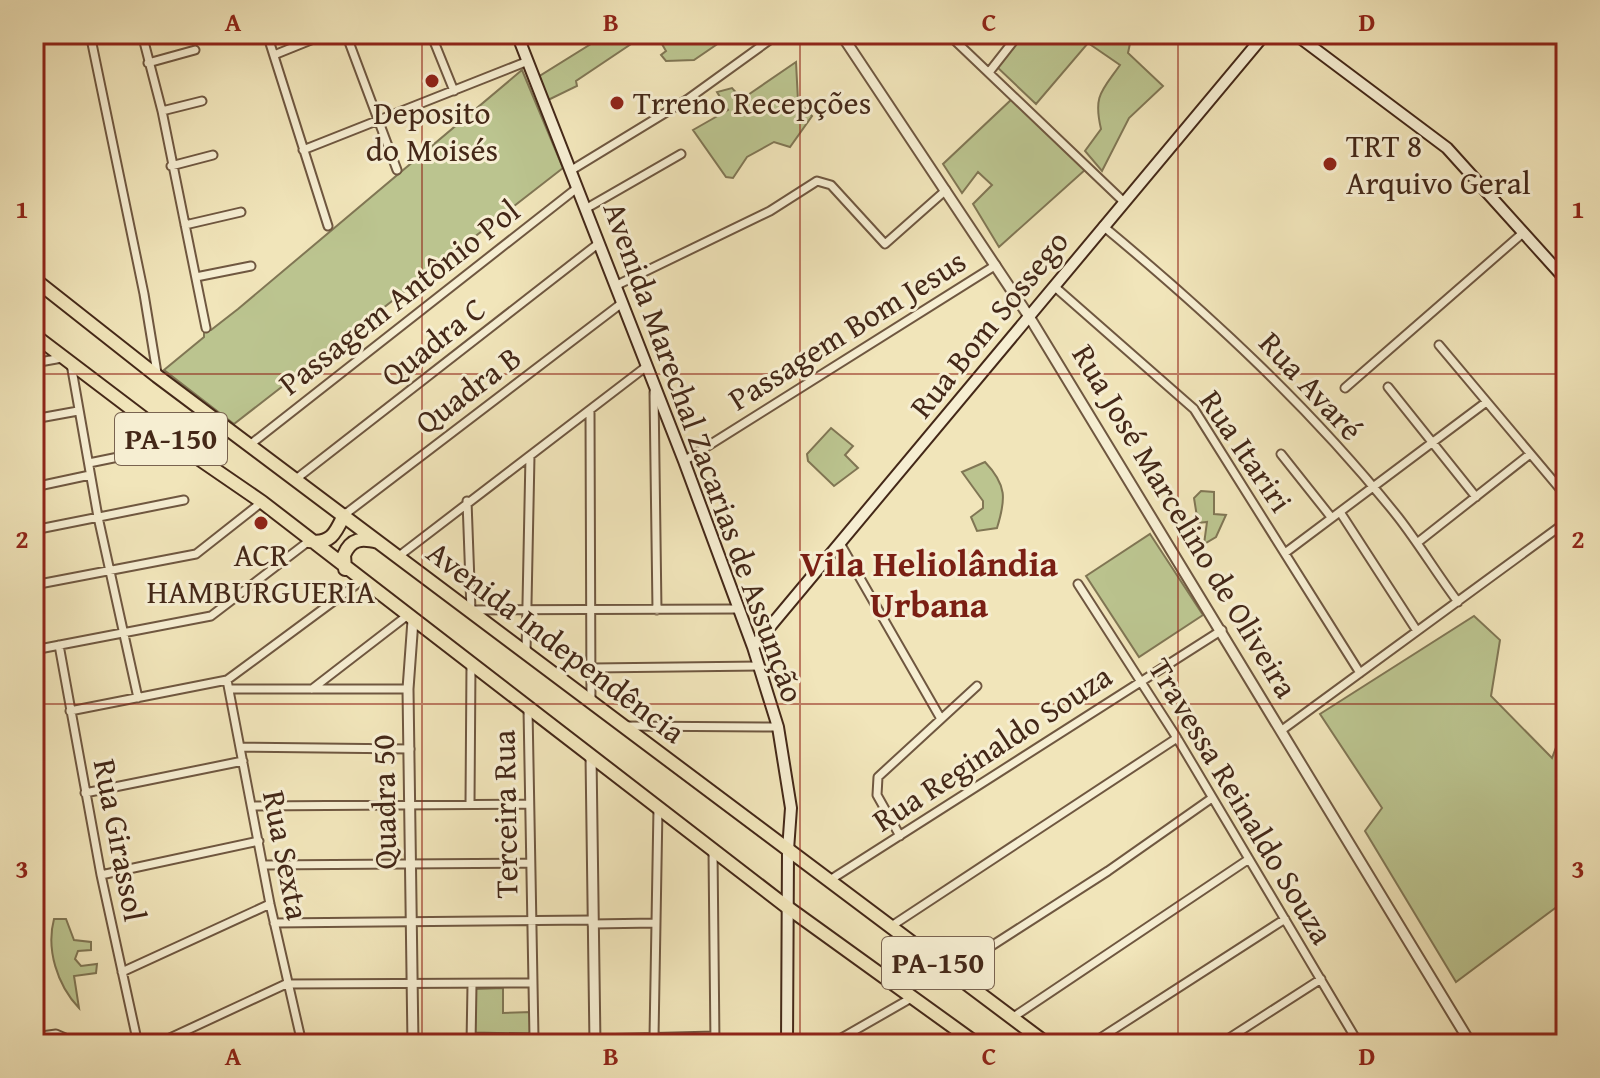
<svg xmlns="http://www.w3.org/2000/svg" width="1600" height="1078" viewBox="0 0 1600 1078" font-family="'Gentium Book Plus',serif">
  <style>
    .green { fill: #bbc48f; stroke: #807654; stroke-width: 2 }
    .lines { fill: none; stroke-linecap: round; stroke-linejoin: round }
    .minor-casing { stroke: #6f5740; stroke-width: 11 }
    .tertiary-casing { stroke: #6f5740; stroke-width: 13 }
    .secondary-casing { stroke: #442818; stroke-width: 14 }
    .primary-casing { stroke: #442818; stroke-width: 16 }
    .minor { stroke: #f6eed2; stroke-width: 7 }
    .tertiary { stroke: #f6eed2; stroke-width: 9 }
    .secondary { stroke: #f6eed2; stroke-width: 10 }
    .primary { stroke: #f1e5ba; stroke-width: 12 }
    .grid { fill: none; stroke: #8f2418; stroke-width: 2; stroke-opacity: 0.55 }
    .poi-dot { fill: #8f2418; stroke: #f6eed2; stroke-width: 3 }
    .labels { text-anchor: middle; stroke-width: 6; stroke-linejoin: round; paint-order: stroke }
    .shield { fill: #f6eed2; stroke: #796350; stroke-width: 2 }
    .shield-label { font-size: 30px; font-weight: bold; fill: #442818 }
    .poi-label { font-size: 32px; fill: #442818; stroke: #f6eed2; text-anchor: start }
    .street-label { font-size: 32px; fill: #442818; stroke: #f6eed2 }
    .quarter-label { font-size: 36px; font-weight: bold; fill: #7a1f14; stroke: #f6eed2 }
    .neatline { fill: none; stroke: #8f2418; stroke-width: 3 }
    .grid-label { font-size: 26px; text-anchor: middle; font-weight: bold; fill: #8f2418 }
  </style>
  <rect width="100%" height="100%" fill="#f1e5ba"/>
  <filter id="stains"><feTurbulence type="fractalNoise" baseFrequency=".0025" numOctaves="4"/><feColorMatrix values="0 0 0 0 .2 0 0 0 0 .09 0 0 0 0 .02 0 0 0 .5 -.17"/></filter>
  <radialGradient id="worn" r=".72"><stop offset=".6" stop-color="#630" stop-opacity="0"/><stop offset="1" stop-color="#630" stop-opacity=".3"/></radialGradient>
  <path class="green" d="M607,34h39l-70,47 1,5 -31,15 -8,-24z
    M656,34h76l-38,26 -28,1 -5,-6 5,-4z
    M1025,34h107l-4,19 35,33 -34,32 -27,53 -17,-20 16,-22c-8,-34 1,-38 19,-64l-32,-22 -52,61 -39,-37z
    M796,62l2,39 14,15 -22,31 -16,-5 -27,15 -14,21 -7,-1 -33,-47 35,-20 -11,-18 15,-4 10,11z
    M522,70l41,98 -329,256 -70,-54 40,-33v-7h7l27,-21z
    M1012,99l74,70 -87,78 -26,-43 19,-19 -14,-13 -16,21 -19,-29z
    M831,428l22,18 -8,9 13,13 -24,18 -26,-25 -1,-7z
    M985,462c22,23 21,37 12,66l-20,3 -6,-14 12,-9v-7l-21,-29z
    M1201,491l13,1v22l12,1 -10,22 -12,7 3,-22 -9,1 -4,-25z
    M1150,534l53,81 -64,42 -53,-81z
    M1474,616l26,24 -9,56 61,62 14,-37v179l-110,82 -91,-151 17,-23 -62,-94z
    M54,919h12l8,21 17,2v8l-13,1 -3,8 6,7 16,-2 -1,9 -22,3 5,32c-22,-23 -33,-59 -25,-89z
    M503,988v25l28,-1 1,23 -57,1 1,-47z"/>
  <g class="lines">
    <defs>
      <path id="minor" d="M90,34l54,260 13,79
        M142,34l20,77 44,217
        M267,34l61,192
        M346,34l51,136
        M431,34l23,57
        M948,34l176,168
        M274,55l52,-21
        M148,63l47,-13
        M990,71l29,-37
        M162,111l40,-10
        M303,150l225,-89
        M171,166l42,-11
        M570,171l118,-72 90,-65
        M587,208l94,-54
        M185,225l56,-13
        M1103,226c106,88 209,183 295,291 21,27 39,57 60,85
        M196,277l55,-11
        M615,286l155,-75 47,-30 14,4 54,59 61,-54
        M1055,287l139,122 166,264
        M1439,345l127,151
        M34,363l28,-5
        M71,364l27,153 40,181
        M1388,387l88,110
        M1345,388l179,-156
        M654,392l3,218
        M590,410l1,292
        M34,419l44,-8
        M251,444l326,-256
        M1281,454l50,63
        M684,461l312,-196
        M89,463l88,-18
        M296,479l303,-236
        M34,487l56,-12
        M467,501l4,109 268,-1
        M1340,512l77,119
        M344,515l278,-212
        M34,530l150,-30
        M1417,543l113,-89
        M841,545l100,174
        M1285,553l200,-150
        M399,556l248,-190
        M1078,584l99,154 182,306
        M34,585l162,-31 66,-52
        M59,645l42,230 37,169
        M34,650l177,-34 98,-75
        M526,653l4,-197
        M593,668l167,-2
        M227,680l43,224 31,135 112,4
        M229,689h179
        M312,689l96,-74
        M528,709l6,329
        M70,711l157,-31 134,-99
        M625,726l153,1
        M1282,730l284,-208
        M242,747l168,2
        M85,793l158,-32
        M470,804l1,-140
        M252,806l277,-2
        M34,816h3
        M900,836l-23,-41 1,-18 99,-91
        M713,851l2,193
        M263,865l267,-2
        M101,875l158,-34
        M830,880l392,-250
        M274,923l318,-3
        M592,924l64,-1
        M890,927l287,-189
        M122,972l148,-68
        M951,972l157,-101 104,-73
        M1012,1018l237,-159
        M34,1037l22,-3 23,10
        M471,1037l124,2 120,-3
        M654,1037l4,-229
        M157,1044l129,-60 247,-1
        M471,1044l1,-59
        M831,1044l82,-47
        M1091,1044l194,-125
        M1220,1044l101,-65"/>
      <path id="tertiary" d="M841,34l189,284 441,726
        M591,756l4,288
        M413,1044l-5,-355 5,-69"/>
      <path id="secondary" d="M517,34l167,427 69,186 25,80 13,81 -3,42 -1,194
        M1295,34l152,114 119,132
        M753,647l512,-613"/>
      <path id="primary" d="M34,279l123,97 890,668
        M34,335l145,110 83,57 525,405 190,137
        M309,541c22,4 27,-9 35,-26
        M345,569l-1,-14c7,-17 18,-17 34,-13"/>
    </defs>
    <use href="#minor" class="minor-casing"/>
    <use href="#tertiary" class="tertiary-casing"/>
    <use href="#secondary" class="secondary-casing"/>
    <use href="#primary" class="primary-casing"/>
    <use href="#minor" class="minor"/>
    <use href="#tertiary" class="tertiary"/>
    <use href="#secondary" class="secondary"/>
    <use href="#primary" class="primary"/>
  </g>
  <path class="grid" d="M422,34v1010M800,34v1010M1178,34v1010M34,374h1532M34,704h1532"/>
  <g class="poi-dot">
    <circle cx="432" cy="81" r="8"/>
    <circle cx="617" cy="103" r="8"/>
    <circle cx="1330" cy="164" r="8"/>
    <circle cx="261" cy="523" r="8"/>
  </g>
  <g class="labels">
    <g class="shield">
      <rect x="115" y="413" width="112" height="52" rx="6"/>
      <rect x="882" y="937" width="112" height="52" rx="6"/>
    </g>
    <g class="shield-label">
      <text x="171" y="449">PA-150</text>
      <text x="938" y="973">PA-150</text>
    </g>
    <g class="poi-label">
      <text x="633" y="114">Trreno Recepções</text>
      <text x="432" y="124" text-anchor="middle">Deposito<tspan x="432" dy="37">do Moisés</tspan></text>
      <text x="1346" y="157">TRT 8<tspan x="1346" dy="37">Arquivo Geral</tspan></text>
      <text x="261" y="566" text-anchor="middle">ACR<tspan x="261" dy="37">HAMBURGUERIA</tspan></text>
    </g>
    <g class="street-label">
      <text transform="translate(399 297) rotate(-38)" y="11">Passagem Antônio Pol</text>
      <text transform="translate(989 324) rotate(-51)" y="11">Rua Bom Sossego</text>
      <text transform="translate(847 330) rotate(-32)" y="11">Passagem Bom Jesus</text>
      <text transform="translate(433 342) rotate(-38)" y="11">Quadra C</text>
      <text transform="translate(1311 386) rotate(47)" y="11">Rua Avaré</text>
      <text transform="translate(468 390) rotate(-37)" y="11">Quadra B</text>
      <text transform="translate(1246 451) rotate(56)" y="11">Rua Itariri</text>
      <text transform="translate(704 452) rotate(70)" y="11">Avenida Marechal Zacarias de Assunção</text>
      <text transform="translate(1185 521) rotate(59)" y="11">Rua José Marcelino de Oliveira</text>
      <text transform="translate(556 642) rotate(37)" y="11">Avenida Independência</text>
      <text transform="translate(992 748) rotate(-33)" y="11">Rua Reginaldo Souza</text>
      <text transform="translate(1241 801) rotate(59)" y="11">Travessa Reinaldo Souza</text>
      <text transform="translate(384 802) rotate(-91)" y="11">Quadra 50</text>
      <text transform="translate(505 814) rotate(-91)" y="11">Terceira Rua</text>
      <text transform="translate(120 840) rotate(79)" y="11">Rua Girassol</text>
      <text transform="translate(286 855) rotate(79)" y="11">Rua Sexta</text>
    </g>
    <g class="quarter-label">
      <text x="929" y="576">Vila Heliolândia<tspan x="929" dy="41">Urbana</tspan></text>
    </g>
  </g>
  <rect width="1600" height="1078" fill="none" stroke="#f1e5ba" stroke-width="88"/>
  <rect x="44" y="44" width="1512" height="990" class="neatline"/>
  <g class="grid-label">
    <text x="233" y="31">A</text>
    <text x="611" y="31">B</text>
    <text x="989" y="31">C</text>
    <text x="1367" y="31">D</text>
    <text x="22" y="218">1</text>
    <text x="1578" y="218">1</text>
    <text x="22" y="548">2</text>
    <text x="1578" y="548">2</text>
    <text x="22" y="878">3</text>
    <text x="1578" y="878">3</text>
    <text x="233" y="1065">A</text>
    <text x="611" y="1065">B</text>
    <text x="989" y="1065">C</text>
    <text x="1367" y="1065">D</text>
  </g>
  <rect width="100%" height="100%" filter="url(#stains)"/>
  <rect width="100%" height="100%" fill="url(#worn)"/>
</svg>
